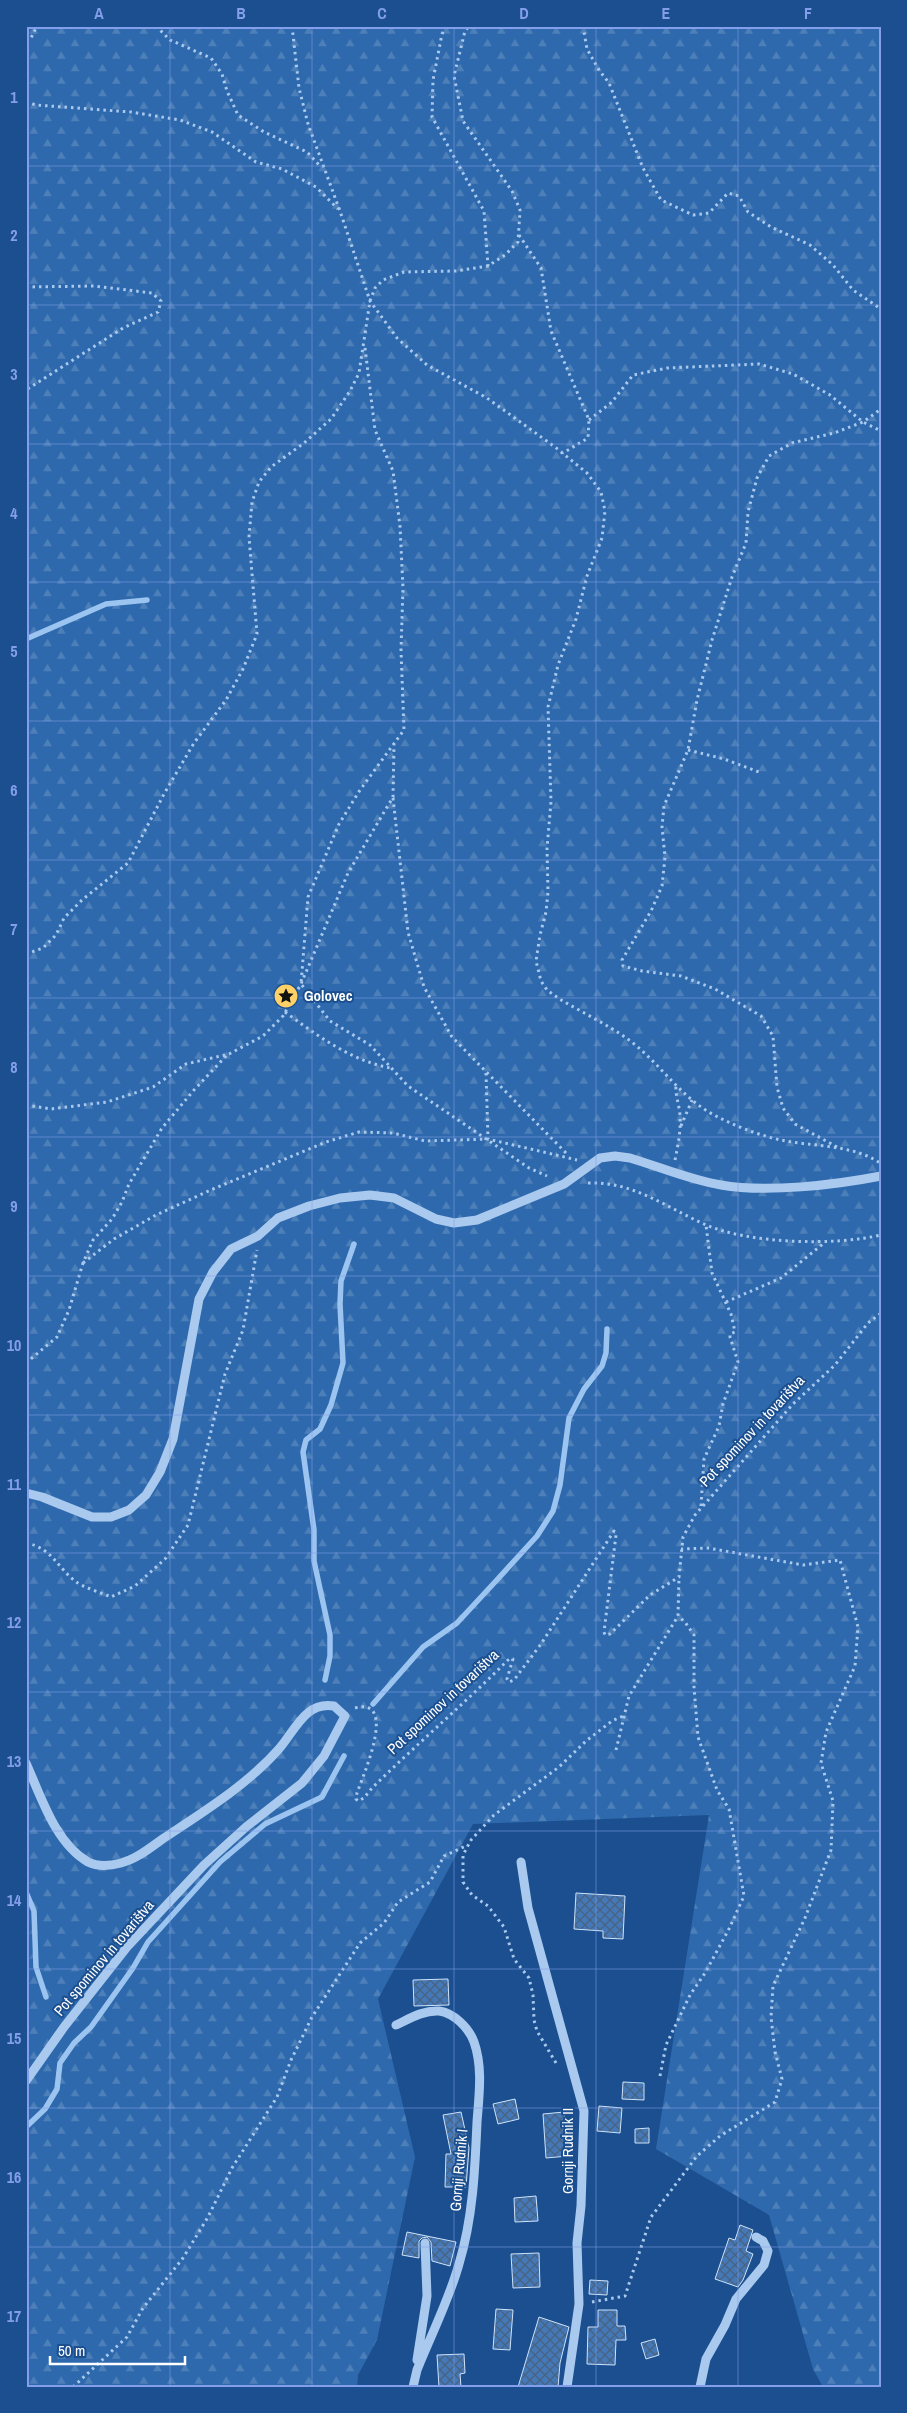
<svg xmlns="http://www.w3.org/2000/svg" width="907" height="2413" viewBox="0 0 907 2413" font-family="'Archivo Narrow',sans-serif">
  <style>
    .forest { fill: url(#forest-firs) }
    .lines { fill: none; stroke-linecap: round; stroke-linejoin: round }
    .stream { stroke: #9cc4f0; stroke-width: 5.5 }
    .building { fill: url(#building-cross-hatch); stroke: #cfe3fa }
    .path { stroke: #a9c9ee; stroke-width: 3; stroke-dasharray: 2.5 4; stroke-linecap: butt }
    .minor { stroke: #a9c9ee; stroke-width: 9 }
    .grid { fill: none; stroke: #839eea; stroke-width: 1; stroke-opacity: 0.55 }
    .labels { text-anchor: middle; stroke-width: 4; stroke-linejoin: round; paint-order: stroke }
    .poi-label { font-size: 15px; font-weight: bold; fill: #fff; stroke: #1b4f8f; text-anchor: start }
    .street-label { font-size: 15px; fill: #fff; stroke: #1b4f8f }
    .neatline { fill: none; stroke: #839eea; stroke-width: 2 }
    .grid-label { font-size: 16px; text-anchor: middle; font-weight: bold; fill: #839eea }
  </style>
  <defs>
    <pattern id="forest-firs" width="22" height="20" patternUnits="userSpaceOnUse" patternTransform="scale(1.25)"><rect width="22" height="20" fill="#2e69ad"/><path d="M5 1l3.5 6h-7zM16 11l3.5 6h-7z" fill="#4d80b9"/></pattern>
    <pattern id="building-cross-hatch" width="8" height="8" patternUnits="userSpaceOnUse" patternTransform="scale(1.25)"><rect width="8" height="8" fill="#4478b7"/><path d="M0 0l8 8M0 8l8-8" fill="none" stroke="#486282"/></pattern>
  </defs>
  <rect width="100%" height="100%" fill="#1b4f8f"/>
  <path class="forest" d="M26,26h855v2359l-2,2h-56l-10,-18 -44,-154 -113,-66 53,-334 -236,9 -95,175 37,158 -38,183 -19,35 -1,12h-331z"/>
  <g class="lines">
    <path class="stream" d="M26,639l80,-35 41,-4
      M325,1680l5,-24v-21l-16,-74v-31l-11,-78 3,-12 14,-11 11,-24 12,-42 -3,-59 1,-23 13,-37
      M373,1704l50,-57 34,-24 38,-41 42,-46 16,-25 7,-26 9,-67 15,-29 18,-23 4,-13 1,-24
      M26,1892l8,19 2,56 10,30
      M26,2127l19,-18 12,-20 3,-26 14,-20 17,-16 42,-59 15,-26 72,-80 45,-38 57,-27 22,-41"/>
  </g>
  <path class="building" d="M576,1893l49,3 -2,43 -20,-1v-7l-29,-2z
    M448,1979l1,26 -35,1 -1,-26z
    M623,2082l21,1v17l-22,-1z
    M515,2099l4,20 -21,5 -5,-20z
    M599,2106l23,2 -2,25 -23,-2z
    M461,2112l8,36 -3,39h-21l1,-33h5l-8,-39z
    M564,2112l4,44 -22,2 -3,-44z
    M649,2128v15h-14v-14z
    M536,2196l2,25 -23,1 -1,-24z
    M740,2225l13,5 -7,21 7,3 -10,26 -5,7 -23,-8 14,-41 6,2z
    M407,2232l49,10 -6,24 -18,-5 -1,-19 -4,-5 -5,1 -3,3v17l-17,-3z
    M539,2253l1,34 -27,1 -2,-34z
    M590,2280l18,1 -1,14 -18,-1z
    M496,2309l17,1 -3,40 -17,-1z
    M598,2310h19v16h8l1,14h-10l-1,25 -28,-1 1,-37h10z
    M539,2317l30,10 -9,36 -2,24h-40z
    M655,2339l4,16 -13,4 -5,-16z
    M464,2354l1,19 -5,1 1,13h-22l-2,-32z"/>
  <g class="lines">
    <path class="path" d="M156,26l14,14 41,18 11,16 5,17 11,24 26,17 43,20 14,15
      M292,26l7,62 9,36 32,87 30,90 27,37 30,27 60,33 68,49 32,26 14,19 4,19 -3,27 -15,38 -11,43 -18,46 -10,42 3,95 -4,46 1,44 -2,20 -6,23 -4,26 5,20 6,9 11,8c23,14 49,26 71,42 31,23 51,57 85,75 21,11 44,20 67,25 32,7 71,4 99,23
      M446,26l-4,8 -9,46 -1,37 52,94 4,55
      M583,26l4,23 12,21 10,13 34,85 18,32 32,15 16,-2 19,-20 11,3 9,16 23,15 39,18 23,20 20,25 28,19
      M26,41l5,-3 6,-12
      M26,102l10,3 95,7 49,8 32,12 44,30 26,7 34,18 22,22
      M519,235l22,33 10,63 38,89 -1,18 -25,15
      M26,287l68,-1 58,7 9,8 -3,11 -35,16 -97,62
      M365,348l10,82 18,41 7,55 3,62 -2,62 3,80 -44,60 -21,34 -31,73 -7,87 29,37 40,24 38,41 121,82 18,8
      M589,420l23,-18 21,-27 34,-7 92,-4 34,10 37,21 33,27 18,9
      M688,750l36,9 35,13
      M393,798l15,134 16,55 28,50 116,118
      M26,954l17,-6 13,-13 8,-17 18,-18 46,-37 36,-69 30,-51 32,-43 17,-31 14,-35 -8,-97 3,-35 7,-20 12,-15 33,-24 27,-24 19,-28 9,-18 11,-72 5,-13 8,-8 21,-8 52,-1 32,-5 17,-11 13,-13 2,-32 -8,-19 -49,-70 -9,-45 11,-45 4,-5
      M285,1012c33,24 65,48 105,56
      M486,1073l2,66
      M26,1105l25,4 56,-7 46,-15 33,-23 43,-10 34,-18 20,-20 18,-32 47,-111 45,-76 1,-53
      M681,1126l11,-26
      M837,1147l-42,-23 -12,-16 -6,-21 -4,-51 -12,-20 -46,-27 -34,-13 -39,-5 -19,-5 -1,-6 29,-49 11,-25 3,-29 -3,-30 2,-21 24,-56 9,-50 15,-60 20,-63 14,-34 2,-31 9,-34 12,-22 23,-13 42,-10 29,-11 18,-13
      M675,1160c3,-15 6,-29 5,-45 -1,-11 -5,-20 -4,-32
      M588,1183c44,-2 78,24 116,41 44,20 131,22 177,11
      M83,1263l31,-24 42,-24 57,-26 113,-47 33,-10 34,1 32,8 63,-2 89,21
      M726,1302l55,-24 43,-35
      M26,1363l31,-26 12,-27 14,-47 10,-23 19,-21 10,-17 7,-18 33,-56 32,-38 33,-35
      M701,1506l3,-47 15,-33 4,-22 15,-42 -8,-25v-3l5,-2 -4,-18 -19,-41 -6,-48
      M26,1543c26,5 31,24 49,38 9,7 25,11 36,16l24,-11 30,-27 23,-34 37,-151 18,-44 14,-80
      M355,1708c44,-12 7,70 2,85l-1,6 2,2 6,-3 8,-10c45,-44 93,-85 137,-129h4l-6,20 2,3 5,-2 27,-36 73,-113 2,4 -12,97 1,3 5,-1 40,-39 29,-18 4,-40 12,-22 98,-111 42,-39 33,-42 13,-10
      M616,1750l13,-54 49,-80 1,-39
      M556,2063l-19,-32 -3,-11 -1,-25 -4,-17 -15,-19 -10,-32 -16,-21 -16,-11 -9,-13v-27l8,-15 23,-25 65,-48 27,-26 26,-20 11,-5
      M660,2076l6,-31 24,-50 15,-22 24,-44 15,-33 -15,-87 -12,-19 -19,-53 -4,-50v-52l-9,-13 -7,-6
      M592,2302l33,-6 26,-79 46,-61 23,-20 55,-34 7,-23 -7,-27 -4,-35 2,-31 32,-68 26,-68 2,-49 -12,-38 5,-31 29,-66 3,-39 -18,-67 -37,5 -95,-17 -27,1
      M73,2387l54,-50 16,-29 40,-50 25,-41 24,-49 45,-71 14,-37 21,-43 48,-74 24,-20 14,-21 32,-20 14,-26 24,-11"/>
    <path class="minor" d="M26,1493l16,4 50,20h19l18,-7 17,-15 14,-23 13,-33 26,-140 14,-27 18,-23 27,-13 20,-18 31,-12 31,-8 30,-3 24,3 42,21 18,4 23,-3 87,-36 36,-26 15,-2 15,2c30,9 60,22 91,27 46,8 114,0 160,-9
      M26,1763c15,33 29,80 62,99 10,5 22,4 33,1 16,-4 30,-16 43,-25 39,-26 83,-53 114,-88 17,-19 27,-49 56,-44l11,10 -21,40 -22,27 -56,44 -42,38 -77,82 -63,80 -38,54
      M521,1862l7,46 56,203 -3,95 -4,37 2,61 -12,83
      M396,2025c13,-6 27,-15 43,-14 15,2 30,17 35,31 9,25 5,54 3,80 -2,47 -4,96 -18,142 -10,36 -28,71 -42,106l-4,17
      M417,2360l10,-64 -2,-53
      M700,2387l6,-28 19,-34 11,-26 28,-34 4,-14 -5,-10 -7,-4"/>
  </g>
  <path class="grid" d="M170,26v2361M312,26v2361M454,26v2361M596,26v2361M738,26v2361M26,166h855M26,305h855M26,444h855M26,582h855M26,721h855M26,860h855M26,998h855M26,1137h855M26,1276h855M26,1415h855M26,1553h855M26,1692h855M26,1831h855M26,1969h855M26,2108h855M26,2247h855"/>
  <defs>
    <symbol id="sight-disc" viewBox="-11 -11 22 22"><circle r="9.5" fill="#ffd166" stroke="#1b4f8f"/><path d="M0-6L1.8-2.2L6-1.7L2.9 1.2L3.7 5.4L0 3.3L-3.7 5.4L-2.9 1.2L-6-1.7L-1.8-2.2Z" fill="#111"/></symbol>
  </defs>
  <g fill-rule="evenodd">
    <use href="#sight-disc" x="272" y="982" width="28" height="28"/>
  </g>
  <g class="labels">
    <g class="poi-label">
      <text x="304" y="1001">Golovec</text>
    </g>
    <g class="street-label">
      <text transform="translate(752 1431) rotate(-47)" y="5">Pot spominov in tovarištva</text>
      <text transform="translate(443 1702) rotate(-43)" y="5">Pot spominov in tovarištva</text>
      <text transform="translate(104 1958) rotate(-50)" y="5">Pot spominov in tovarištva</text>
      <text transform="translate(568 2151) rotate(-90)" y="5">Gornji Rudnik II</text>
      <text transform="translate(459 2170) rotate(-85)" y="5">Gornji Rudnik I</text>
    </g>
  </g>
  <rect width="907" height="2413" fill="none" stroke="#1b4f8f" stroke-width="55"/>
  <path d="M50 2356v8h135v-8" fill="none" stroke="#ffffff" stroke-width="2.5"/>
  <text x="58" y="2356" font-size="15" fill="#ffffff" stroke="#1b4f8f" stroke-width="4" paint-order="stroke">50 m</text>
  <rect x="28" y="28" width="852" height="2358" class="neatline"/>
  <g class="grid-label">
    <text x="99" y="19">A</text>
    <text x="241" y="19">B</text>
    <text x="382" y="19">C</text>
    <text x="524" y="19">D</text>
    <text x="666" y="19">E</text>
    <text x="808" y="19">F</text>
    <text x="14" y="103">1</text>
    <text x="14" y="241">2</text>
    <text x="14" y="380">3</text>
    <text x="14" y="519">4</text>
    <text x="14" y="657">5</text>
    <text x="14" y="796">6</text>
    <text x="14" y="935">7</text>
    <text x="14" y="1073">8</text>
    <text x="14" y="1212">9</text>
    <text x="14" y="1351">10</text>
    <text x="14" y="1490">11</text>
    <text x="14" y="1628">12</text>
    <text x="14" y="1767">13</text>
    <text x="14" y="1906">14</text>
    <text x="14" y="2044">15</text>
    <text x="14" y="2183">16</text>
    <text x="14" y="2322">17</text>
  </g>
</svg>
